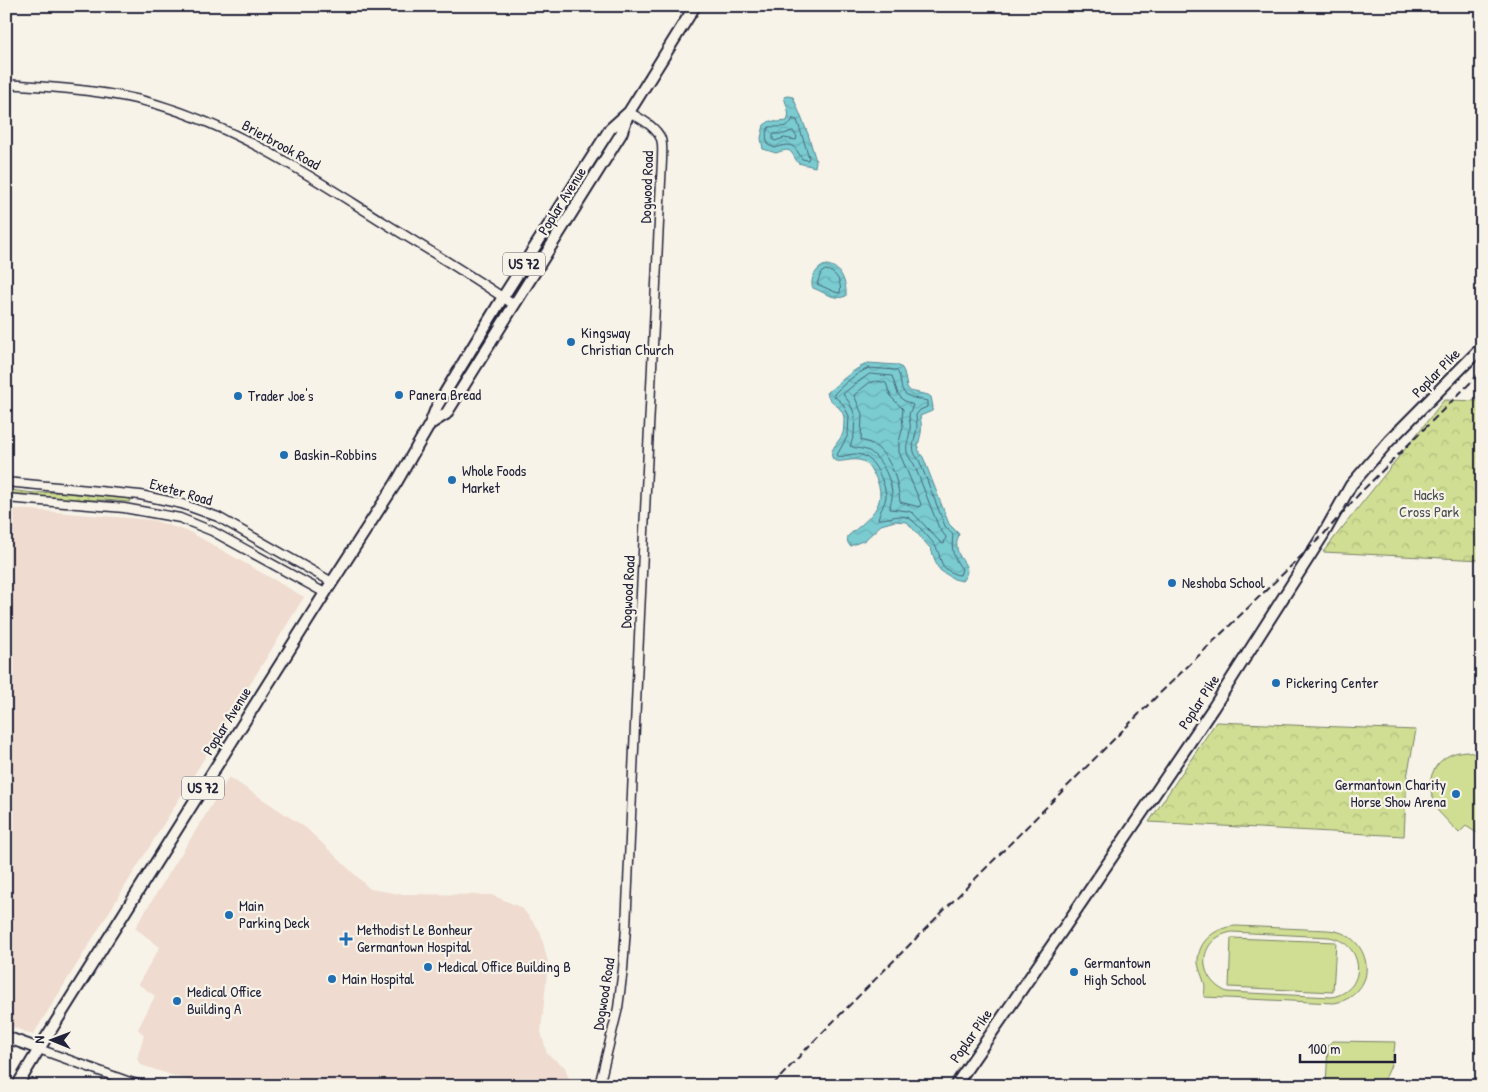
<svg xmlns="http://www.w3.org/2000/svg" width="1488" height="1092" viewBox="0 0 1488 1092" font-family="'Patrick Hand',sans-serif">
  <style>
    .built { fill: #efdbcf }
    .grass { fill: url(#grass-dots); stroke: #788066 }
    .park { fill: url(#park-crowns); stroke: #788066 }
    .pitch { fill: #cfde92; stroke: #788066; fill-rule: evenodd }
    .water { fill: url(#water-waves); stroke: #578895 }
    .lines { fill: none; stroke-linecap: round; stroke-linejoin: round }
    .shore { stroke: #456677; stroke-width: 1 }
    .minor-casing { stroke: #22223b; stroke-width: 11 }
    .major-casing { stroke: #22223b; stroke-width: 14 }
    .minor { stroke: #f7f3e8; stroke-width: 8 }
    .major { stroke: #f7f3e8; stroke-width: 10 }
    .rail { stroke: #22223b; stroke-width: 2; stroke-dasharray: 8 4; stroke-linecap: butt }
    .poi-dot { fill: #1f6fb2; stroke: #f7f3e8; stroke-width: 2 }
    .labels { text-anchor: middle; stroke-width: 4.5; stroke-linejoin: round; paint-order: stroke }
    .shield { fill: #f7f3e8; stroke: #62616f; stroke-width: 1 }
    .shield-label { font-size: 14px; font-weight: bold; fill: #22223b }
    .street-label { font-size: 15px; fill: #22223b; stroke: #f7f3e8 }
    .poi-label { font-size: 15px; fill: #22223b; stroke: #f7f3e8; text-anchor: start }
    .park-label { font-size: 15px; fill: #4d5151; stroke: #f7f3e8 }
  </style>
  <defs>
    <pattern id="grass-dots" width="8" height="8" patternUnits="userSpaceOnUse" patternTransform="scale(1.25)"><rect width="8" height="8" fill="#cfde92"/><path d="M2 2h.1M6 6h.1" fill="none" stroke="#b1be7f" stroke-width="1.8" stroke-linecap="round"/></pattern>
    <pattern id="park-crowns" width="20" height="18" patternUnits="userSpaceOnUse" patternTransform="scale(1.25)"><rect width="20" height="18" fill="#cfde92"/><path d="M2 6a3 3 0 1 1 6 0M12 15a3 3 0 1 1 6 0" fill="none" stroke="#b1be7f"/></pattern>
    <pattern id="water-waves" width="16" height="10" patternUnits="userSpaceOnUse" patternTransform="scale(1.25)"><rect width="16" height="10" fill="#7accd1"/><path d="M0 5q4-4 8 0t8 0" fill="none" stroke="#69afb4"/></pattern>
  </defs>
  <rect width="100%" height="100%" fill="#f7f3e8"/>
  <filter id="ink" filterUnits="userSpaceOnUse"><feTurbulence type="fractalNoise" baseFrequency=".02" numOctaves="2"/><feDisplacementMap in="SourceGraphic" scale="10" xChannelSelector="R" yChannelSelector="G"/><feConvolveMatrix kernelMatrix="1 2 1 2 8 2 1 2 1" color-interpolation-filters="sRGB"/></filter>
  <g filter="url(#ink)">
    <path class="built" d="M6,508l146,12 38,12 114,65 -271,438 -27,-11z
      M229,777l77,51 64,61 30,5 92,1 30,13 18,23 8,31 -7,70 6,22 18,13 6,19h-366l-64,-21 -4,-6 7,-24 -6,-6 17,-33 -17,-12 22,-37 -25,-19z"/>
    <path class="grass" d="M9,490l25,3 23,-1 72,6 2,2 -2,2 -25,-2h-40l-56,-6 -1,-2z"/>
    <path class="park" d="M1444,400l38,1v159l-159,-8z
      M1216,722l200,8 -9,47 -3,59 -255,-14z"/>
    <path class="pitch" d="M1467,751l15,6v70h-2l-3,6 -11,-7 -7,7 -22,-23 2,-2c-20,-26 -3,-56 28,-57z
      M1236,926c23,1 46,2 69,3 11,1 24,0 34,3 20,6 31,27 26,46 -5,14 -17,23 -31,25l-130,-6c0,-4 2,-11 0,-15 -2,-7 -5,-12 -6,-19 -1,-22 18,-36 38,-37zM1232,932l97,5c36,6 39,53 3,60l-105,-5c-31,-13 -30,-54 5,-60z
      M1231,938l105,4 -3,50 -104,-5z
      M1332,1041l63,1c-1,17 -5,29 -14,43l-55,1 2,-40z"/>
    <path class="water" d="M787,96l6,1 15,37 8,27 -1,6 -17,-4c-8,-12 -6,-16 -22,-10l-13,-4 -2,-11 3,-13 6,-4 8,1 9,-1c4,-8 -1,-16 -3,-24z
      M826,265c15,1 21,18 20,31 -11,5 -22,-4 -33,-8 -4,-9 4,-21 13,-23z
      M868,363l29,2 5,3 2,4 3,15 3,4 18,4 3,2 2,10 -1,4 -12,5c1,6 2,11 1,17 -2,10 -6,16 2,24l26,67 10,10c-1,4 -3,8 -2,13 1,15 18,19 5,34l-8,-2 -13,-8 -4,-5 -6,-17 -24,-27 -12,-1 -14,4 -16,15 -15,6c-3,-4 -3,-6 -2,-10 20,-17 42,-31 27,-60 -3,-4 -5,-9 -8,-12 -11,-11 -32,4 -35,-7 -3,-8 9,-17 11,-24 1,-4 1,-12 1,-16 -2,-11 -15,-14 -17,-24 13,-11 25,-23 41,-30z"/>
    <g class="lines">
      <path class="shore" d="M793,119l4,1 12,37 -1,3 -6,-1c-8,-14 -10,-17 -27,-11l-7,-3c-2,-7 -3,-12 1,-18 10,-1 18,3 24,-8z
        M793,131l4,6 -1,3 -12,-2 -9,3 -2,-1v-5l1,-1h10z
        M826,270c11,2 16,13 14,23l-5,-1 -18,-8 4,-11z
        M869,368l27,2c7,6 2,20 11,25 6,4 14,4 20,6v6l-7,3 -4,5c0,5 2,11 0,17 -2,11 -6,18 3,28l26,66 8,9c-2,15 0,23 9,34l-2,6c-5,0 -7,-2 -11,-4 -10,-6 -8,-15 -13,-24 -4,-6 -21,-26 -27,-29 -11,-5 -22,2 -31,1 1,-7 7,-14 8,-22 0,-12 -11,-37 -22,-41 -8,-4 -16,-1 -24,1l-3,-2 11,-20 1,-19 -6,-12 -9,-8v-2c10,-10 22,-21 35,-26z
        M870,374l22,2 6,18 5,6 10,5c-1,3 -4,7 -4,11 0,5 2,8 1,13 -1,15 -9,20 4,35l25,64 7,9 -2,7 -3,-1 -28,-30 -5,-2 -18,-2c0,-4 1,-7 2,-11 1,-16 -10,-39 -23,-47 -6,-3 -13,-2 -19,-5l4,-11 1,-20 -6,-13 -6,-8 12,-10z
        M877,381l9,2 5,14 12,12 -1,9 1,8 -4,16v10l22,52 -2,3 -19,-5c-2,-20 -8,-46 -28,-58 -3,-2 -7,-2 -11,-4l1,-26 -8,-19 15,-12z"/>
      <defs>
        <path id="minor" d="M6,84c51,4 101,6 150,20 84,25 151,70 224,116 45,28 91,55 134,85
          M6,482l134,13 42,9 36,13 114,65
          M6,498l118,10 56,10 32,13 113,62
          M39,1049l88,32 18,5
          M599,1086l19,-78 5,-39 3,-41 14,-314 22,-454c0,-7 1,-15 -1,-21 -5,-13 -22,-21 -32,-27"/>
        <path id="major" d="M430,424l16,-10 175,-280 8,-22 66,-106
          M6,1037l33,12
          M17,1086l22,-37 286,-456 71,-110 34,-59 7,-18 66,-109 107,-168 19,-17
          M955,1086l111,-161 147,-217 110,-173 28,-50 38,-44 93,-94"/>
      </defs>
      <use href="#minor" class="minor-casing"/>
      <use href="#major" class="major-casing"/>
      <use href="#minor" class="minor"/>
      <use href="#major" class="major"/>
      <path class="rail" d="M772,1086l37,-40 164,-165 181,-182 169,-164 37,-42 122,-122"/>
    </g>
  </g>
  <g class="poi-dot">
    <circle cx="571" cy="342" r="5"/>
    <circle cx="399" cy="395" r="5"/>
    <circle cx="238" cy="396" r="5"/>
    <circle cx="284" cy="455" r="5"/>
    <circle cx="452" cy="480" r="5"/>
    <circle cx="1172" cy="583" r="5"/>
    <circle cx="1276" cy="683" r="5"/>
    <circle cx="1456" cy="794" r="5"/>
    <circle cx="229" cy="915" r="5"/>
    <path d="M343.5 931.5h5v5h5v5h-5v5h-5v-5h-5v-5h5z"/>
    <circle cx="428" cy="967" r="5"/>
    <circle cx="1074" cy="972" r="5"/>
    <circle cx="332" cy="979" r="5"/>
    <circle cx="177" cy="1001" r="5"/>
  </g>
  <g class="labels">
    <g class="shield">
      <rect x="503" y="252.5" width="42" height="23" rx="4"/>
      <rect x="182" y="776.5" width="42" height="23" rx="4"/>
    </g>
    <g class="shield-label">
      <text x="524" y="269">US 72</text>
      <text x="203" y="793">US 72</text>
    </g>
    <g class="street-label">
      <text transform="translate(281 145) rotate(29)" y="5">Brierbrook Road</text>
      <text transform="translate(647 187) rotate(-88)" y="5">Dogwood Road</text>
      <text transform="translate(562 201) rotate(-58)" y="5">Poplar Avenue</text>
      <text transform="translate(1436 373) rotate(-46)" y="5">Poplar Pike</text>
      <text transform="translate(181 492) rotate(16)" y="5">Exeter Road</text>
      <text transform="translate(628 592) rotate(-87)" y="5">Dogwood Road</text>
      <text transform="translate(1199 702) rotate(-57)" y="5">Poplar Pike</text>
      <text transform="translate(227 721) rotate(-58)" y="5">Poplar Avenue</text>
      <text transform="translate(604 994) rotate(-81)" y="5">Dogwood Road</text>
      <text transform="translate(971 1036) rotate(-55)" y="5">Poplar Pike</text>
    </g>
    <g class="poi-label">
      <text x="581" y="338">Kingsway<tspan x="581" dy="17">Christian Church</tspan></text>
      <text x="409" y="400">Panera Bread</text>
      <text x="248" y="401">Trader Joe's</text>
      <text x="294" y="460">Baskin-Robbins</text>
      <text x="462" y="476">Whole Foods<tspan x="462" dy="17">Market</tspan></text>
      <text x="1182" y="588">Neshoba School</text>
      <text x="1286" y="688">Pickering Center</text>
      <text x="1446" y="790" text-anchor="end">Germantown Charity<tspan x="1446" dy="17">Horse Show Arena</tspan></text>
      <text x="239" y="911">Main<tspan x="239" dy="17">Parking Deck</tspan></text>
      <text x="357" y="935">Methodist Le Bonheur<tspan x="357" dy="17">Germantown Hospital</tspan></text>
      <text x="1084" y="968">Germantown<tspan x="1084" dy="17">High School</tspan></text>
      <text x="438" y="972">Medical Office Building B</text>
      <text x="342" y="984">Main Hospital</text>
      <text x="187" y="997">Medical Office<tspan x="187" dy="17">Building A</tspan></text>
    </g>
    <g class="park-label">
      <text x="1429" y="500">Hacks<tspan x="1429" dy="17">Cross Park</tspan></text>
    </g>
  </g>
  <rect width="1488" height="1092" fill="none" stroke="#f7f3e8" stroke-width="25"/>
  <rect x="12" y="12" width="1463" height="1067" fill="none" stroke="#22223b" stroke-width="2" filter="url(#ink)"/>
  <g transform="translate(52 1040) rotate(271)" stroke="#f7f3e8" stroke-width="4" paint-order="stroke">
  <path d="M0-4L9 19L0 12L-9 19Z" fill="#22223b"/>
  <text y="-8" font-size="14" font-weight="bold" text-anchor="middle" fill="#22223b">N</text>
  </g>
  <path d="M1300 1054v8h95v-8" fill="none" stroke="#22223b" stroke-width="2.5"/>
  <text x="1308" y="1054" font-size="15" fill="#22223b" stroke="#f7f3e8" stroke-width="4" paint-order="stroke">100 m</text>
</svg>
